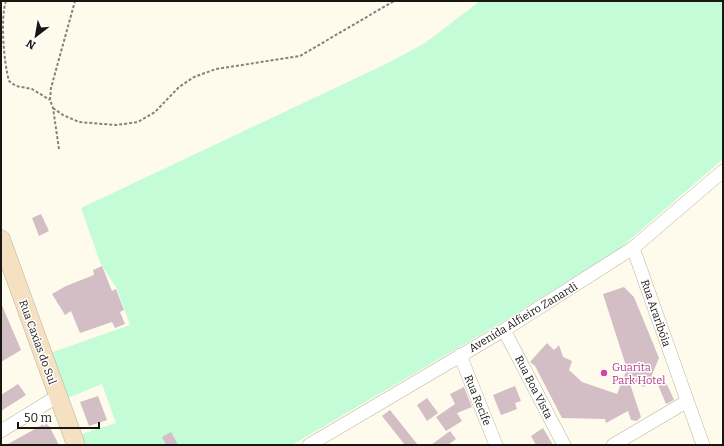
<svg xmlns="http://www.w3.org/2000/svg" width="724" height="446" viewBox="0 0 724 446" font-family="Bitter,serif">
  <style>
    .green { fill: #c4fcd7 }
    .building { fill: #d2bec4 }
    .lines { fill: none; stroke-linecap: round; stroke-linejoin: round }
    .street-casing { stroke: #b7b3a1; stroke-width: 14 }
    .secondary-casing { stroke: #b7b3a1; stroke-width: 19 }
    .path { stroke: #848177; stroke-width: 2; stroke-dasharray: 3 2; stroke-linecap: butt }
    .street { stroke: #fff; stroke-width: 13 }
    .secondary { stroke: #f5e0c2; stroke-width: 18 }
    .hotel-dot { fill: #d1479c; stroke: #fff; stroke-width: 1.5 }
    .labels { text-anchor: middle; stroke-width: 3; stroke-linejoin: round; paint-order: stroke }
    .street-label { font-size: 11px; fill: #191711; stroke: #fff }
    .hotel-label { font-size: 11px; fill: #b23c85; stroke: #fff; text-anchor: start }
  </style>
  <rect width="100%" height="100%" fill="#fffbec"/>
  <path class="green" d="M480,1h243v158l-105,91 -114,71 -212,124h-206l-4,-11 34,-11 -14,-39 -34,14 -18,-45 80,-28 -13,-36 -17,-27 -19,-54 307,-145 37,-20z"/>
  <path class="building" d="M41,214l8,17 -10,5 -7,-18z
    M102,266l10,25 4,-2 8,21 -4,2 5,12 -10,4 -3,-6 -32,11 -9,-22 -6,4 -13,-21 14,-8 28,-11 -1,-5z
    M624,287l10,10 25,61 -10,24 -5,5 -15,-6 12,36 -4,4 -6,-1 -3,-9 -22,12 -1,-4 -43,-1 -27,-52 -5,-4 17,-19 7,7 5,-5 4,12 9,4 -3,9 13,12 35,12 10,-25 -24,-75z
    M1,303l20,47 -20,12z
    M666,382l8,18 -8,4 -8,-19z
    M18,384l8,11 -25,16v-16z
    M515,386l6,15 -6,2 2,6 -16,6 -8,-20z
    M464,387l8,20 -15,6 5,8 -16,10 -10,-14 19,-13 -5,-10z
    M98,396l9,24 -18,6 -9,-24z
    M427,398l11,15 -11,8 -10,-16z
    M390,410l28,35h-13l-23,-29z
    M47,422l12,23h-53l29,-16z
    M543,428l10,17h-17l-5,-9z
    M450,431l6,8 -8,6h-17z
    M171,432l7,13h-12l-4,-8z"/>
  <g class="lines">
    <defs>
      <path id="street" d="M633,248l70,197
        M504,330l60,115
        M460,355l36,90
        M1,431l57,-35
        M309,445l195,-115 129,-82 90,-77
        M613,445l73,-43"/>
      <path id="secondary" d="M1,239l75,206"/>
    </defs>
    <use href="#street" class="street-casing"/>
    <use href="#secondary" class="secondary-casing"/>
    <path class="path" d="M6,1c-6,17 -2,62 3,80l7,5 16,3 18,11
      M53,108l10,7 16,7 37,3 22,-3 17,-10 24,-25 15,-10 22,-8 84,-13 94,-55
      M59,149l-6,-41 -3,-8 1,-12 24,-87"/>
    <use href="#street" class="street"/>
    <use href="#secondary" class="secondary"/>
  </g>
  <circle class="hotel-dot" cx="604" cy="373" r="4"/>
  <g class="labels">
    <g class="street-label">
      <text transform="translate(656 313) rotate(71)" y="4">Rua Araribóia</text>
      <text transform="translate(523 317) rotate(-31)" y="4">Avenida Alfieiro Zanardi</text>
      <text transform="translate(38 342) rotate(70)" y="4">Rua Caxias do Sul</text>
      <text transform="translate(534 387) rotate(63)" y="4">Rua Boa Vista</text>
      <text transform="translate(478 400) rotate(68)" y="4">Rua Recife</text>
    </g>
    <g class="hotel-label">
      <text x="612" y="371">Guarita<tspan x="612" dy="13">Park Hotel</tspan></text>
    </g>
  </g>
  <rect width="724" height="446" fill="none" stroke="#191711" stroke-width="4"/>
  <g transform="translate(36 36) rotate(211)" stroke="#ffffff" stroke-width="3" paint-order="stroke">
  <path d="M0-3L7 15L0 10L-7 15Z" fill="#191711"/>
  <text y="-6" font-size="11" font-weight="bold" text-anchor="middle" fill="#191711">N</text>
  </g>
  <path d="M18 422v6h81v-6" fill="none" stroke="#191711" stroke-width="2"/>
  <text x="24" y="422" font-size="12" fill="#191711" stroke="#ffffff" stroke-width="3" paint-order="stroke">50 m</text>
</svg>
